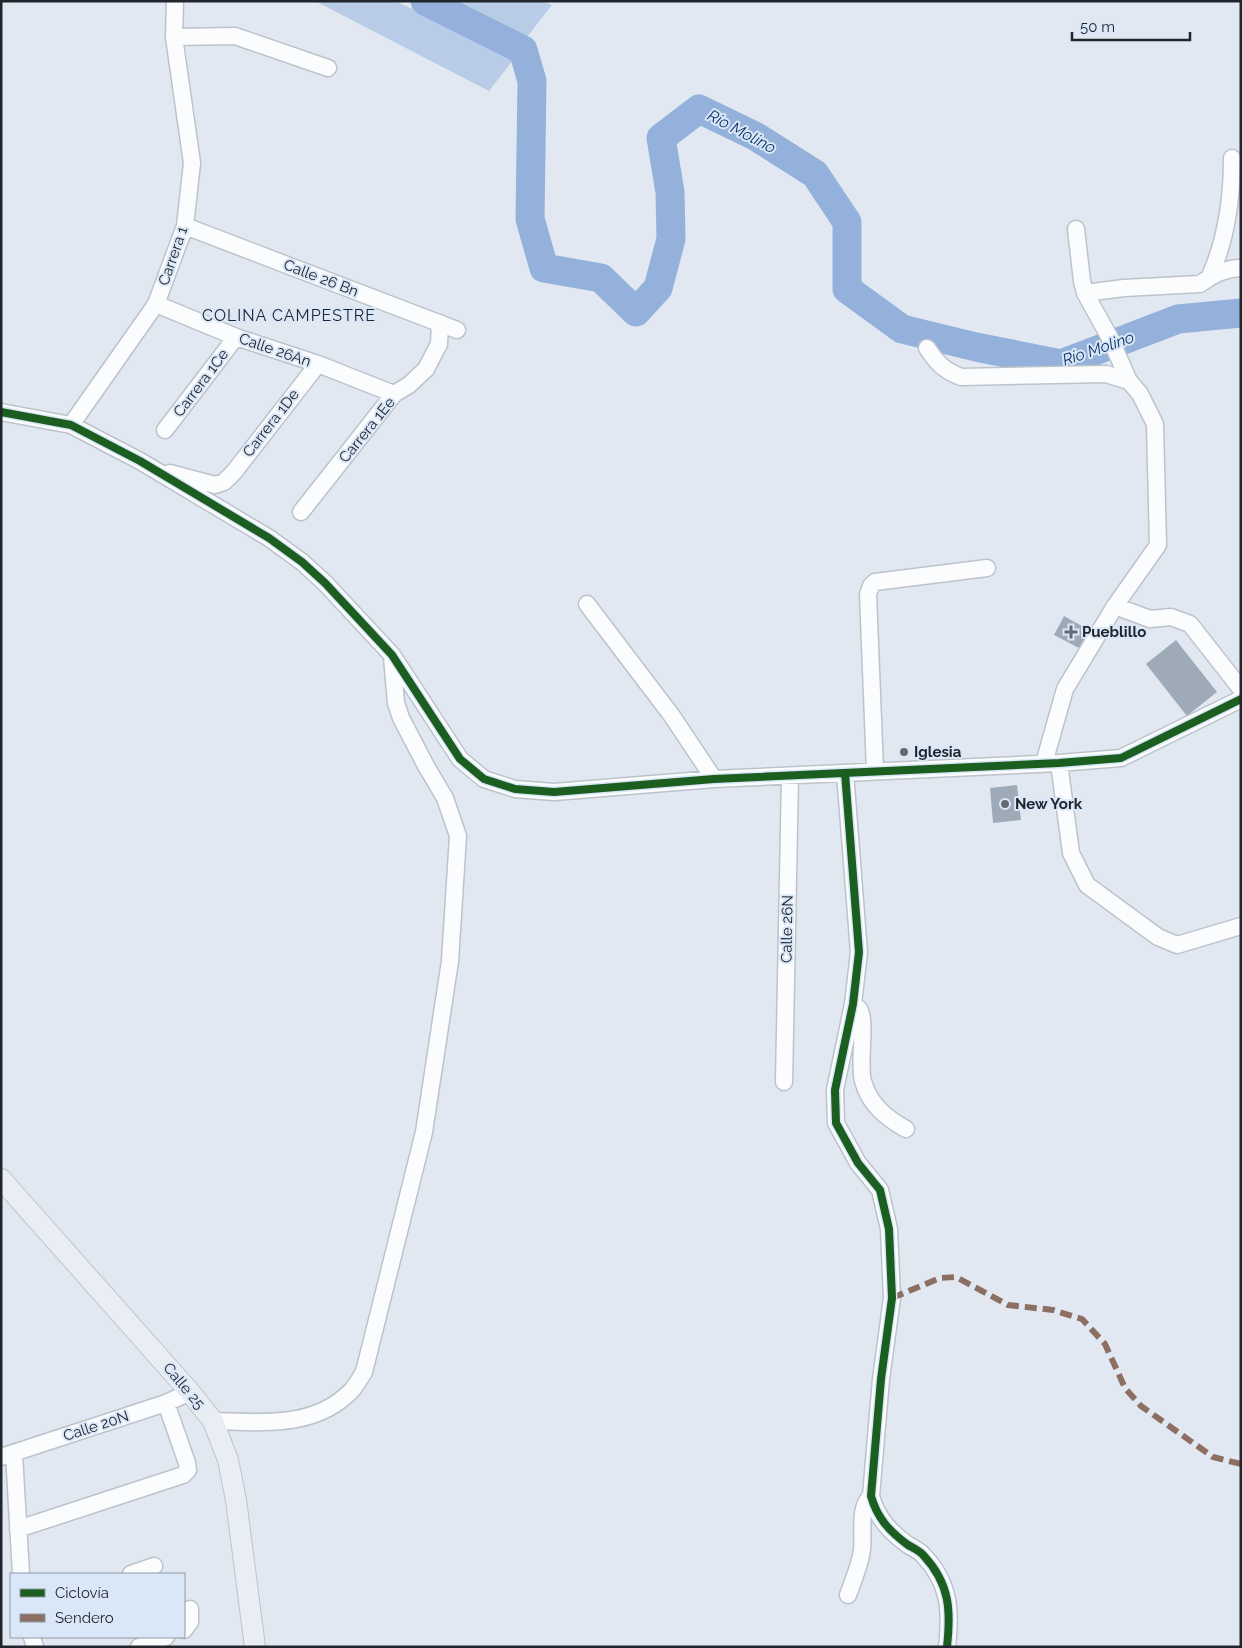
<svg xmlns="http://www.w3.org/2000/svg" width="1242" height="1648" viewBox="0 0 1242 1648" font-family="Raleway,sans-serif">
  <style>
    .green { fill: #b9cce7 }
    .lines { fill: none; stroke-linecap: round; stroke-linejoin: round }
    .river { stroke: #93b1da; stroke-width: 29 }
    .building { fill: #9faab8 }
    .minor-casing { stroke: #bdc3ca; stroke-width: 19 }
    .major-casing { stroke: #c0c3c8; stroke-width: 22 }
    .minor { stroke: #fafcfd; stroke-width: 16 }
    .major { stroke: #e9edf4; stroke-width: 20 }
    .quiet { stroke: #8d6e63; stroke-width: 6; stroke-dasharray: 12 6; stroke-linecap: butt }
    .cycleway-casing { stroke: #dae7f8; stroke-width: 11 }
    .cycleway { stroke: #1b5e20; stroke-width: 8 }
    .poi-dot { fill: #646a71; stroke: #dae7f8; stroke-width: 2 }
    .labels { text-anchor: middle; stroke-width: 4; stroke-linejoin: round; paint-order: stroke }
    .street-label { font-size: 15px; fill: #21262c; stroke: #dae7f8 }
    .poi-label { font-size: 15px; font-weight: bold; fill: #21262c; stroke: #dae7f8; text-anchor: start }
    .water-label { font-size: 16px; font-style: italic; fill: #0f3668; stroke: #dae7f8 }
    .neighbourhood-label { font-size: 16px; letter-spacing: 1px; fill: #21262c; stroke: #dae7f8 }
  </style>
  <rect width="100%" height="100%" fill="#e1e8f1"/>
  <path class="green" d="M315,1h80l122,54 -28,36z
    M438,1h103l11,4 -29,37z"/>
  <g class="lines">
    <path class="river" d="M425,1l98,49 9,31 -2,138 14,49 57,10 35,34 22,-24 13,-49 -1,-47 -9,-54 38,-29 56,27 60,38 32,48v67l55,40 74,18 85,17 117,-45 63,-6"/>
  </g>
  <path class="building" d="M1064,616l25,14 -10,18 -25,-13z
    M1176,640l41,52 -30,24 -41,-52z
    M1017,785l4,35 -28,3 -3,-35z"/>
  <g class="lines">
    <defs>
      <path id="minor" d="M174,37l61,-1 93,32
        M185,226l272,104
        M1210,276c16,-36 22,-79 22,-118
        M1085,293l39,-5 76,-4c12,-9 26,-16 41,-16
        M156,304l80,33 82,27 76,30
        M927,348c10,15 16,22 34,29l145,-3 23,7
        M1,412l70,13 69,36 129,77 33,24 23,21 67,72 68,104 24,20 31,10 39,3 160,-13 345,-16 62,-5 120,-59
        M71,425l85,-121 29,-78 7,-63 -18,-126 1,-36
        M165,430l71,-93
        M170,473l45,12 9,-3 10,-10 84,-108
        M301,512l93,-118 15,-9 17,-16 13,-25 1,-21
        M587,604l85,112 42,63
        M1115,606l35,13 21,-2 19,7 51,65
        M1044,763l21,-74 50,-83 43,-61 -3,-121 -15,-30 -11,-13 -19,-43 -25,-45 -3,-12 -6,-52
        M1059,763l12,90 16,32 71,52 19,8 64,-19
        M875,770l-7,-176 3,-8 4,-4 112,-14
        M845,773l14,179 -6,52 -18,86 1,33 22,40 22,27 9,39 3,69 -11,81 -10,117c6,22 19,36 37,49 5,3 12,6 16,11 26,28 27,55 23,91
        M853,1004c2,2 4,3 6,5 8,12 -1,55 4,72 6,23 23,37 43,48
        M784,1082l6,-306
        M213,1421c48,1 101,8 138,-30 5,-5 9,-13 13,-19l60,-240 26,-171 8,-125 -13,-38 -19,-32 -25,-48 -5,-15 -4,-46
        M14,1454l7,120
        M1,1457l165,-54 24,-11
        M18,1529l165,-54 5,-5 -1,-7 -21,-60
        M131,1574l23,-8
        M848,1595c5,-14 12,-30 14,-45 2,-17 -4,-42 9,-54
        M184,1630l6,-8v-13
        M32,1637l3,10
        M139,1647l27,-10"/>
      <path id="major" d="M1,1179l189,213 23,29 15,39 8,40 19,147"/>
    </defs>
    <use href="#minor" class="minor-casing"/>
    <use href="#major" class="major-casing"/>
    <use href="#minor" class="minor"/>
    <use href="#major" class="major"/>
    <path class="quiet" d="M892,1298l48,-20 16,-1 52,28 45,5 29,9 23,25 20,44 16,18 72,51 28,7"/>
    <defs>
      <path id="cycleway" d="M1,412l70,13 69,36 129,77 33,24 23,21 67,72 68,104 24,20 31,10 39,3 160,-13 345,-16 62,-5 120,-59
        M845,773l14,179 -6,52 -18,86 1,33 22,40 22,27 9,39 3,69 -11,81 -10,117c6,22 19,36 37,49 5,3 12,6 16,11 26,28 27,55 23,91"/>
    </defs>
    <use href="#cycleway" class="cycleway-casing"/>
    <use href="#cycleway" class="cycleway"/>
  </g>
  <g class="poi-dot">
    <path d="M1068.5 624.5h5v5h5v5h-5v5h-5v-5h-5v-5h5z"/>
    <circle cx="904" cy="752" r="5"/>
    <circle cx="1005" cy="804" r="5"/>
  </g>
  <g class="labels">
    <g class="street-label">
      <text transform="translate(173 256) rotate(-71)" y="5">Carrera 1</text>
      <text transform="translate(321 278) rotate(21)" y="5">Calle 26 Bn</text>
      <text transform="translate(275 350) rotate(19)" y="5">Calle 26An</text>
      <text transform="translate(201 383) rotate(-53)" y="5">Carrera 1Ce</text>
      <text transform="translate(271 423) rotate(-52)" y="5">Carrera 1De</text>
      <text transform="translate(367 430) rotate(-51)" y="5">Carrera 1Ee</text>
      <text transform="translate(787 929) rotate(-89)" y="5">Calle 26N</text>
      <text transform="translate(184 1386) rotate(50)" y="5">Calle 25</text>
      <text transform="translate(96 1426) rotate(-18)" y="5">Calle 20N</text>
    </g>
    <g class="poi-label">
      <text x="1082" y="637">Pueblillo</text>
      <text x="914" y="757">Iglesia</text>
      <text x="1015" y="809">New York</text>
    </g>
    <g class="water-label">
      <text transform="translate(742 131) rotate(28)" y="6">Río Molino</text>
      <text transform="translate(1098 348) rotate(-19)" y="6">Río Molino</text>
    </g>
    <g class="neighbourhood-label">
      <text x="289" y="321">COLINA CAMPESTRE</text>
    </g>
  </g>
  <rect width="1242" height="1648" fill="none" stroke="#21262c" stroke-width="5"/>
  <rect x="10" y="1573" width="175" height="65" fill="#dae7f8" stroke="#909aa6"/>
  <rect x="20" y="1589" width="25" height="8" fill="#1b5e20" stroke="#909aa6"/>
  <text x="55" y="1598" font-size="15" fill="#21262c">Ciclovía</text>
  <rect x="20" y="1614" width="25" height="8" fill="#8d6e63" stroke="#909aa6"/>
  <text x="55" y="1623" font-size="15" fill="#21262c">Sendero</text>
  <path d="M1072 32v8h118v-8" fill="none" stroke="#21262c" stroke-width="2.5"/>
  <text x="1080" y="32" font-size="15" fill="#21262c" stroke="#dae7f8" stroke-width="4" paint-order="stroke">50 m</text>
</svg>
